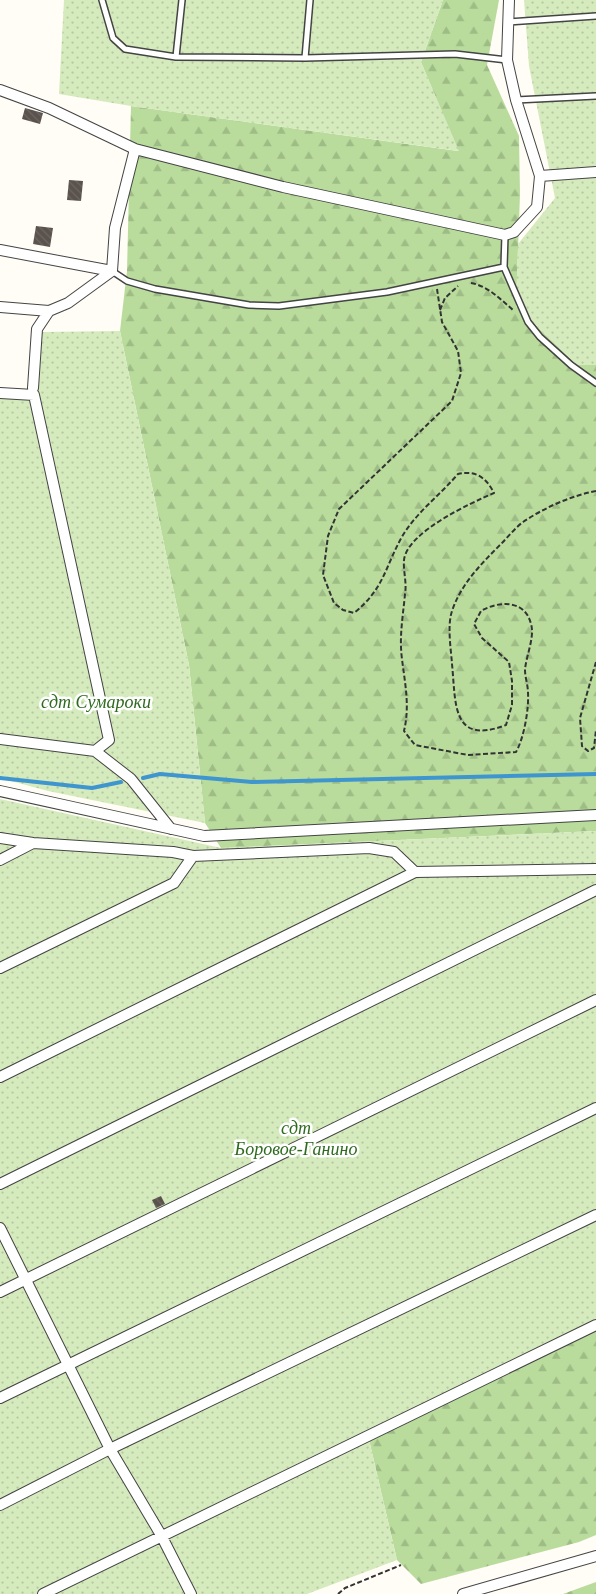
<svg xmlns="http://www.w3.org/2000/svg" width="596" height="1594" viewBox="0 0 596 1594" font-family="Georgia,serif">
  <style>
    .forest { fill: url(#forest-firs) }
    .park { fill: url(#park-dots) }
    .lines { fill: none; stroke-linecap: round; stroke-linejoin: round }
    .stream { stroke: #3f96cf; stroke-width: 4 }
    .building { fill: url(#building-back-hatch) }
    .lane-casing { stroke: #444; stroke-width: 8 }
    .street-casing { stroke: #444; stroke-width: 12 }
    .path { stroke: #333; stroke-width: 2; stroke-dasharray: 5 2.5; stroke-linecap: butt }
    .lane { stroke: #fff; stroke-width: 5 }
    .street { stroke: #fff; stroke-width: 10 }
    .labels { text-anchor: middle; stroke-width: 5; stroke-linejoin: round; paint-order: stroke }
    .park-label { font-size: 18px; font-style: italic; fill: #2f6b1f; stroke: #fff }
  </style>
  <defs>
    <pattern id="forest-firs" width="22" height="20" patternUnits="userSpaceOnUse" patternTransform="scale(1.25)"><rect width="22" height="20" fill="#b9dc9c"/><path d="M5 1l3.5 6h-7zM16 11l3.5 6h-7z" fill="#9ebc85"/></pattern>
    <pattern id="park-dots" width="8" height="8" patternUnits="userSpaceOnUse" patternTransform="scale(1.25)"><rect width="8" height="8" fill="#d5ebbd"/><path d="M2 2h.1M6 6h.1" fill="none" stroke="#b6c8a1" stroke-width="1.8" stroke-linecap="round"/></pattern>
    <pattern id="building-back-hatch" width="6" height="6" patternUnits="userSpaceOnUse" patternTransform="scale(1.25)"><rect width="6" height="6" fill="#5a524d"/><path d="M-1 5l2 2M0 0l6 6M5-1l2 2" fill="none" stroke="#6d6662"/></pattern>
  </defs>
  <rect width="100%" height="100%" fill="#fffdf5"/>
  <path class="forest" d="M443,0h56l-12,65 32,71 1,58 -4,112 61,59h19v466l-375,17 -16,-25 -16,-158 -69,-334 7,-60 4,-165 327,45 -37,-89z
    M596,1325v210l-17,7 -158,42 -24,-24 -30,-129z
    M596,1582v12h-33z"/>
  <path class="park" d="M64,0h379l-22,62 38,89 -328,-45 -72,-12z
    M524,0h72v365h-19l-61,-59 2,-62 37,-46 -26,-132z
    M120,331l69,334 16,158 -157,-32 -48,-13v-385l34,2 8,-63z
    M0,799l221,49 375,-17v494l-229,106 30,129 -90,34h-307z"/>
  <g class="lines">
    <path class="stream" d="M0,778l92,10 29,-6
      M143,778l17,-4 92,8 344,-8"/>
  </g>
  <path class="building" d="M25,108l18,5 -3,11 -18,-5z
    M69,180l14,1 -2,20 -14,-1z
    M36,226l17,2 -3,19 -17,-3z
    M161,1196l4,8 -9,4 -4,-8z"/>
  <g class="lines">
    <defs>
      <path id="lane" d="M102,0l11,38 12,11 51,8 6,-57
        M507,22l89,-6
        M176,57l129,1 5,-58
        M305,58l150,-4 52,6
        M516,100l80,-4
        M505,235l-1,32 24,55 12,15 31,28 25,18
        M112,271l15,10 28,8 94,16 30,1 108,-14 117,-25"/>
      <path id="street" d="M0,90l49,18 86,41 148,38 222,48 9,-3 23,-25 3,-31 -24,-76 -9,-40 2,-60
        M540,176l56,-4
        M0,250l112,21
        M0,307l49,4
        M33,388l4,-59 12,-18 19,-8 44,-32 3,-43 20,-79
        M0,393l34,2 75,345 -14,11
        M0,739l95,12 36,28 40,50
        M0,791l204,45 392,-21
        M0,838l33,5 140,9 20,4 176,-8 25,4 21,20
        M0,860l33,-17
        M0,968l174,-85 19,-27
        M0,1077l415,-205 181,-3
        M0,1184l596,-294
        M0,1228l110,221 51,86 30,59
        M0,1292l596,-292
        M0,1398l596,-290
        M0,1505l110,-56 486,-234
        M43,1594l553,-269
        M463,1594l133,-38"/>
    </defs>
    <use href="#lane" class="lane-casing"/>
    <use href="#street" class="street-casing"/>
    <path class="path" d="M471,283c17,3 29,16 42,27
      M437,289l5,33 16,29 3,22 -9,28 -113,108 -11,27 -5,39 11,28 9,7 11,3c31,-25 31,-47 49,-78 14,-23 37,-40 55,-61 17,-4 28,3 36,19 -23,10 -87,39 -90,67 -1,11 3,22 1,34 -2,22 -6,43 -3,65 3,25 8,47 2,72l11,14 53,10 48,-3c8,-14 13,-43 12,-59 0,-8 -3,-16 -3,-23 1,-14 10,-33 6,-46 -6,-25 -33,-23 -50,-13l-7,13 8,14 27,24 3,19v24l-6,20c-55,21 -50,-22 -54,-61 -1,-15 -5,-38 0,-53 9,-27 29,-47 49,-67 7,-7 14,-16 22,-22 21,-14 47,-26 73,-31
      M440,310l5,-12 13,-12
      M596,662l-16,56 2,28 6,5 6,-3 2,-18
      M338,1594l7,-6 56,-23"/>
    <use href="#lane" class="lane"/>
    <use href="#street" class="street"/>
  </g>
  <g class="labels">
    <g class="park-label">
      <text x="96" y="708">сдт Сумароки</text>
      <text x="296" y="1134">сдт<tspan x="296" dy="21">Боровое-Ганино</tspan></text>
    </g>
  </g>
</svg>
